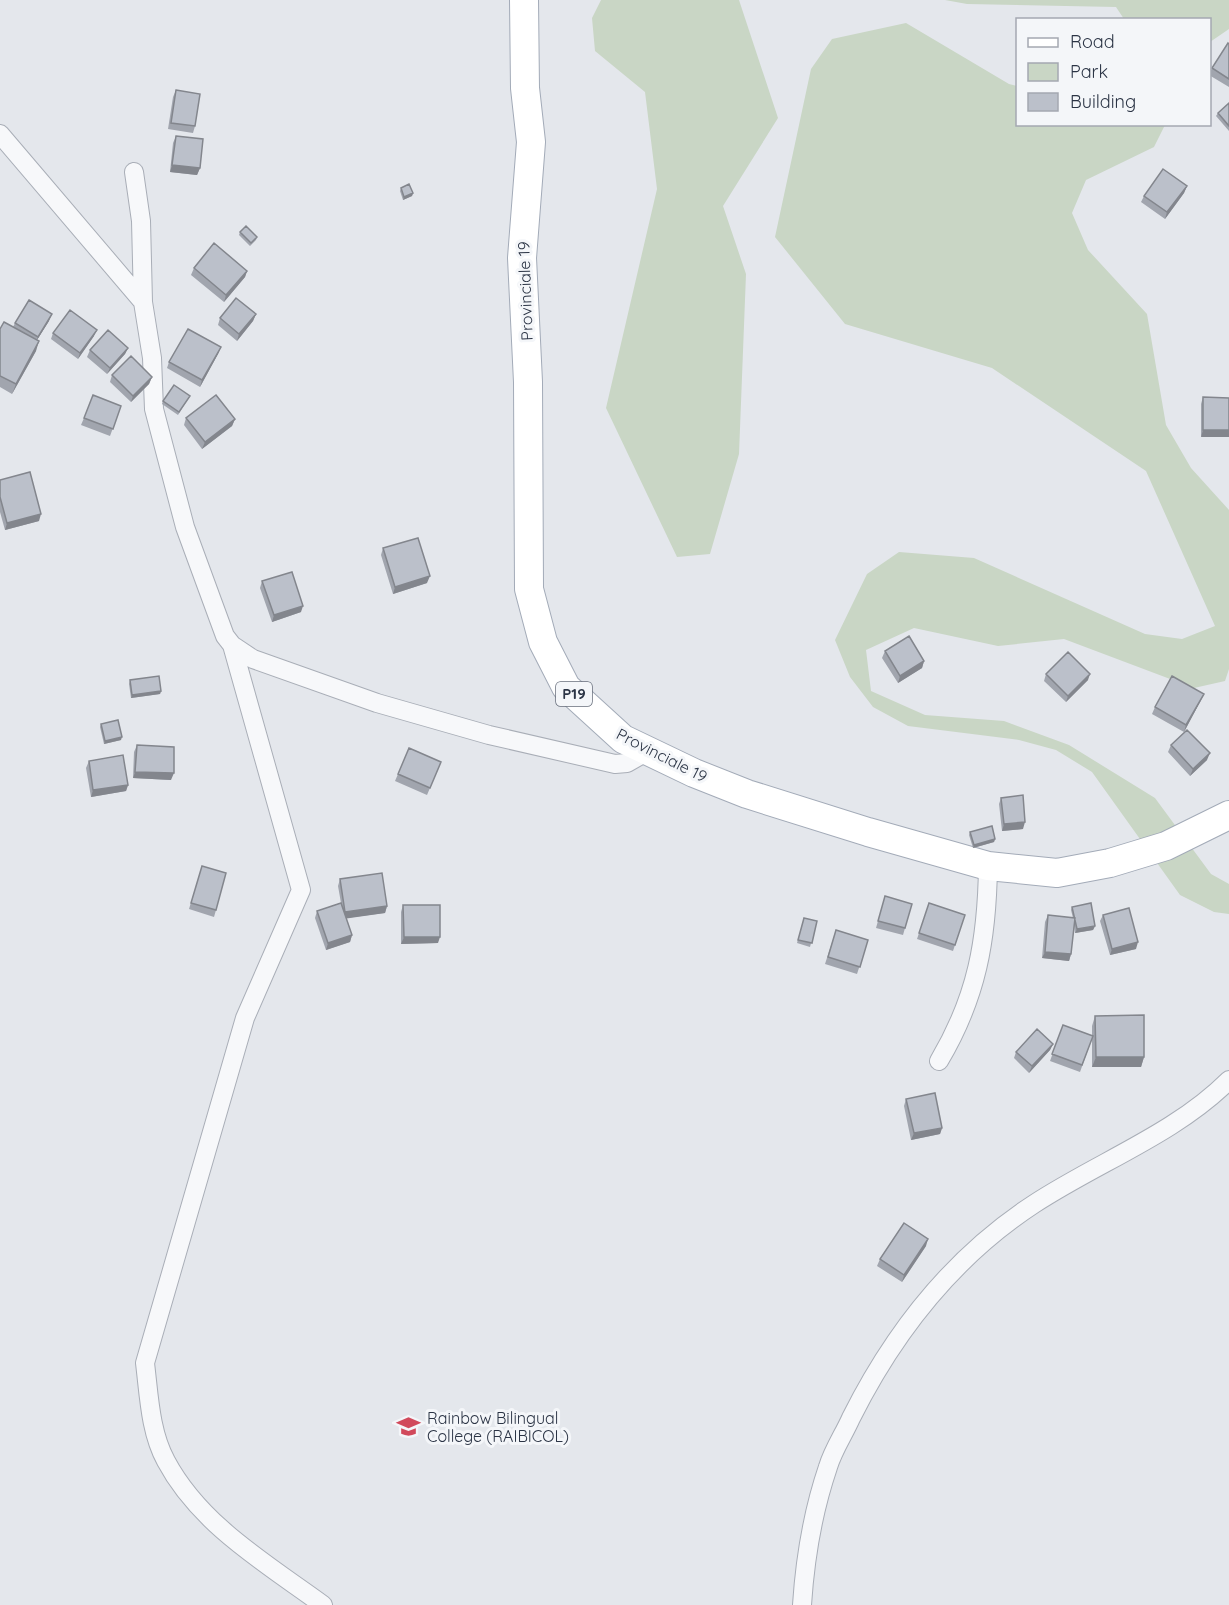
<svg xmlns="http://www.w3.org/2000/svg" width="1229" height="1605" viewBox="0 0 1229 1605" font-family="Quicksand,sans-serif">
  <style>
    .green { fill: #c9d6c5 }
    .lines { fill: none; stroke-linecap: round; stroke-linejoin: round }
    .minor-casing { stroke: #a9aeb7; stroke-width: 20 }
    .primary-casing { stroke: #a3abb8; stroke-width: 30 }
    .minor { stroke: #f7f8fa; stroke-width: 18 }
    .primary { stroke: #fff; stroke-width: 28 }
    .wall { fill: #a1a5ae }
    .shaded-wall { fill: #83868d }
    .building { fill: #bbc0ca; stroke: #83868d; stroke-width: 1.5 }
    .labels { text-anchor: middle; stroke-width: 6; stroke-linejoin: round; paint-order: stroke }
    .shield { fill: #f4f6f9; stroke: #676e7b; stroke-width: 1.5 }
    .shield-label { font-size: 15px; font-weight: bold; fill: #2b3445 }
    .street-label { font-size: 16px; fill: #2b3445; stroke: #f4f6f9 }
    .poi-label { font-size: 16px; fill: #2b3445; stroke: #f4f6f9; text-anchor: start }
  </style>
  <rect width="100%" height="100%" fill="#e4e7ec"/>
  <path class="green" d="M601,0h138l39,118 -55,88 23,68 -7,180 -29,100 -33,3 -71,-149 51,-219 -12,-97 -50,-41 -3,-33z
    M945,0h284v29l-19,13v-22l-86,-1 -8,-12 -149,-3z
    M906,23l103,61 8,2 1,38 147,1 -11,22 -68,33 -14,33 16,37 59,64 19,111 25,43 38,42v159l-4,12 -31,7 -130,-49 -66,7 -84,-18 -48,22 5,41 54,24 79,6 65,24 86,53 56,76 18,10v30l-15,-2 -34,-17 -88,-123 -36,-22 -37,-10 -111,-14 -35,-19 -23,-30 -15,-37 32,-66 32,-22 75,6 171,76 37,5 33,-13 -69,-155 -154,-103 -147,-44 -70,-87 36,-168 21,-30z"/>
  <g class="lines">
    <defs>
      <path id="minor" d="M0,134l143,168
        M134,172l7,49 2,81 9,56 2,51 31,118 40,109 7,9 21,14 124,44 112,32 126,29 12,-1 21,-12
        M232,645l69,245 -56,128 -100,345c4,32 5,69 21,98 34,64 101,103 157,144
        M939,1061c38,-64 48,-121 49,-195
        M802,1605c3,-46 11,-94 26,-138 5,-17 16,-33 23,-49 43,-86 102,-161 183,-214 64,-42 141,-70 195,-124"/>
      <path id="primary" d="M524,0l1,88 6,54 -9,116 6,124 1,207 14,53 23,45 57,52 71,34 53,21 121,38 120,34 69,7 53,-10 56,-17 63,-31"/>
    </defs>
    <use href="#minor" class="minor-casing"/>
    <use href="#primary" class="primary-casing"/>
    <use href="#minor" class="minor"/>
    <use href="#primary" class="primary"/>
  </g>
  <path class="wall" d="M1229,44v43l-20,-12 3,-7z
    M176,90l19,36 -2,7 -25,-4 5,-32z
    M1229,103v28l-13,-15 2,-3z
    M176,136l24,32 -3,7 -27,-3 3,-29z
    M1187,186l-3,7 -19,26 -24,-17 3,-6z
    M401,188l12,5 -1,3 -9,4 -3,-9z
    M240,232l17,5 -1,3 -6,6 -11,-11z
    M194,268l53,3 -2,6 -21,25 -33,-27z
    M256,314l-3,7 -16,20 -19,-16 2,-7z
    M49,321l-12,19 -1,11 -24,43 -12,-7v-58l13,-2 2,-4z
    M53,333l41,3 -16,23 -27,-20z
    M221,347l-3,7 -18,33 -33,-19 2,-6z
    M128,348l-3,6 -18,20 -20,-17 3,-7z
    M112,375l40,2 -3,7 -18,18 -21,-20z
    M190,396l-12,19 -16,-11 1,-3z
    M1203,397l26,1 -28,39v-33z
    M121,406l-11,30 -29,-11 3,-7z
    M186,418l49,1 -3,7 -30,23 -18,-24z
    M0,480l39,41 -34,9 -5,-18z
    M383,548l44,35 -34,11 -12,-39z
    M262,581l39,31 -29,10 -12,-34z
    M885,651l39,10 -2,7 -24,15 -16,-25z
    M1046,674l42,6 -22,22 -22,-21z
    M130,680l31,11 -1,3 -29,4 -2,-14z
    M1201,700l-17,32 -32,-18 3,-7z
    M101,724l20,16 -17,4 -4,-17z
    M137,745l34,35 -38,-2 1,-26z
    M1171,745l36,15 -17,16 -22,-24z
    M89,761l39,24 -2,6 -35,6 -5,-29z
    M438,769l-11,26 -32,-14 3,-7z
    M1001,798l22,31 -21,2 -3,-27z
    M970,832l25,7 -1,3 -21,6 -4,-13z
    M202,866l14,44 -2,7 -25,-8z
    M340,879l47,27 -2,7 -39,5 6,17 -2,7 -24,8 -11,-32 2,-7 24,-8 -3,-17z
    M885,896l20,32 -2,7 -27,-7z
    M929,903l36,12 -12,36 -36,-12z
    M403,905l35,38 -37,1v-32z
    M1072,907l23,19 -2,4 -18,3 -1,-8 -3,29 -2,7 -27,-3 3,-36 3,-7 25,3 -2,-8z
    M1103,915l33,34 -26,6 -10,-34z
    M804,918l13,3 -7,26 -13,-4z
    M836,930l32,10 -11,34 -32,-10z
    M1095,1016l49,41 -3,10h-49v-28l-12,33 -30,-11 13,-36 29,11v-10z
    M1053,1044l-3,6 -21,23 -15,-15 2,-6z
    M906,1099l36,29 -2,6 -29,6 -7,-34z
    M926,1246l-24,36 -25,-16 3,-7z"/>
  <path class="shaded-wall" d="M172,165l28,3 -3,7 -27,-3z
    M1187,186l-3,7 -19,26 2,-7z
    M413,193l-1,3 -9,4 1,-3z
    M247,271l-2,6 -21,25 2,-7z
    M52,314l-3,7 -14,22 3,-6z
    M256,314l-3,7 -16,20 2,-7z
    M97,330l-3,6 -16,23 2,-6z
    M39,341l-3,10 -24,43 4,-10z
    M221,347l-3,7 -18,33 2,-7z
    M128,348l-3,6 -18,20 3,-6z
    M152,377l-3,7 -18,18 2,-6z
    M235,419l-3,7 -30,23 3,-7z
    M1203,430h26v7h-28z
    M41,514l-2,7 -34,9 2,-7z
    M430,576l-3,7 -34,11 2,-7z
    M303,606l-2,6 -29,10 2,-7z
    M924,661l-2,7 -24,15 2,-7z
    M1090,674l-2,6 -22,22 2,-6z
    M161,691l-1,3 -29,4 1,-3z
    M1204,694l-3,6 -17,32 2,-7z
    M122,737l-1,3 -17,4 1,-3z
    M1210,753l-3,7 -17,16 3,-7z
    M135,772l39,1 -3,7 -38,-2z
    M128,785l-2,6 -35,6 2,-7z
    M1025,822l-2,7 -21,2 2,-7z
    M995,839l-1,3 -21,6 1,-3z
    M387,906l-2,7 -42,6 2,-7z
    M1095,926l-2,4 -18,3 2,-4z
    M352,935l-2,7 -24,8 2,-7z
    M404,937h36l-2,6 -37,1z
    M1138,942l-2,7 -26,6 2,-6z
    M1045,952l26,2 -2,7 -27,-3z
    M1053,1044l-3,6 -21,23 3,-7z
    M1096,1057h48l-3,10h-49z
    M942,1128l-2,6 -29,6 3,-7z
    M928,1239l-2,7 -24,36 2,-7z"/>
  <path class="building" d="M1228,43l1,1v35l-17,-11z
    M176,90l24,4 -5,32 -24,-3z
    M1229,103v23l-11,-13z
    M176,136l27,3 -3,29 -28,-3z
    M1163,169l24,17 -20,26 -23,-16z
    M409,184l4,9 -9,4 -3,-9z
    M246,226l11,11 -6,6 -11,-11z
    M214,243l33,28 -21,24 -32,-27z
    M236,298l20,16 -17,20 -19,-16z
    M29,300l23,14 -14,23 -23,-14z
    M70,310l27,20 -17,23 -27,-20z
    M4,322l35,19 -23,43 -16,-8v-47z
    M188,329l33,18 -19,33 -33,-18z
    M108,330l20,18 -18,20 -20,-18z
    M131,356l21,21 -19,19 -21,-21z
    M174,385l16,11 -11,16 -16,-11z
    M93,395l28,11 -8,23 -29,-11z
    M216,395l19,24 -30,23 -19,-24z
    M1203,397l26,1v32h-26z
    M30,472l11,42 -34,9 -7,-26v-17z
    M418,538l12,38 -35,11 -12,-39z
    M292,572l11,34 -29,9 -12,-34z
    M909,636l15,25 -24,15 -15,-25z
    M1068,652l22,22 -22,22 -22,-22z
    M159,676l2,15 -29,4 -2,-15z
    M1172,676l32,18 -18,31 -31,-18z
    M118,720l4,17 -17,4 -4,-17z
    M1187,730l23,23 -17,16 -22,-24z
    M137,745l37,2v26l-39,-1z
    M409,748l32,14 -11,26 -32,-14z
    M123,755l5,30 -35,5 -4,-29z
    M1023,795l2,27 -21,2 -3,-26z
    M992,826l3,13 -21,6 -4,-13z
    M202,866l24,7 -10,37 -25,-7z
    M382,873l5,33 -42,6 -5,-33z
    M885,896l27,8 -7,24 -27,-7z
    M341,903l11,32 -24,8 -11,-32z
    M929,903l36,12 -10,30 -36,-12z
    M1091,903l4,23 -18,3 -5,-22z
    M403,905h37v32h-36z
    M1129,908l9,34 -26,7 -9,-34z
    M1048,915l27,3 -4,36 -26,-2z
    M804,918l13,3 -5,22 -14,-3z
    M836,930l32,10 -8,27 -32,-10z
    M1144,1015v42h-48l-1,-41z
    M1063,1025l30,11 -11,29 -30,-11z
    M1037,1029l16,15 -21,22 -16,-14z
    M935,1093l7,35 -28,5 -8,-34z
    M904,1223l24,16 -24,36 -24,-16z"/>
  <defs>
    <symbol id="school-bare" viewBox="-9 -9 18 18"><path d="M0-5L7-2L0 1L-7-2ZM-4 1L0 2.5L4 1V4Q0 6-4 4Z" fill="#d1495b" stroke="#f4f6f9" stroke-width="2.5" paint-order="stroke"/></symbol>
  </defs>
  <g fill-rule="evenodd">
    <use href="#school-bare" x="392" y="1410" width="33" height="33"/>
  </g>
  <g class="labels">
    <rect class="shield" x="556" y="682" width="36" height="24" rx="4.5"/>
    <g class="shield-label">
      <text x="574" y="699">P19</text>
    </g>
    <g class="street-label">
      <text transform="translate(525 291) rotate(-92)" y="6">Provinciale 19</text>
      <text transform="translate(662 755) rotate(27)" y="6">Provinciale 19</text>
    </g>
    <g class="poi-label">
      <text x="427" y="1424">Rainbow Bilingual<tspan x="427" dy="18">College (RAIBICOL)</tspan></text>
    </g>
  </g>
  <rect x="1016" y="18" width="195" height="108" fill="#f4f6f9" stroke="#a4a8b1" stroke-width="1.5"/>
  <rect x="1028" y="38" width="30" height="9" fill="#ffffff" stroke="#a4a8b1" stroke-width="1.5"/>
  <text x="1070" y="48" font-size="18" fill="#2b3445">Road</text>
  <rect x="1028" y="63" width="30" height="18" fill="#c9d6c5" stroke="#a4a8b1" stroke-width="1.5"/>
  <text x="1070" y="78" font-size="18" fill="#2b3445">Park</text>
  <rect x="1028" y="93" width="30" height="18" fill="#bbc0ca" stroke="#a4a8b1" stroke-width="1.5"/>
  <text x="1070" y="108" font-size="18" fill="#2b3445">Building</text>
</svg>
